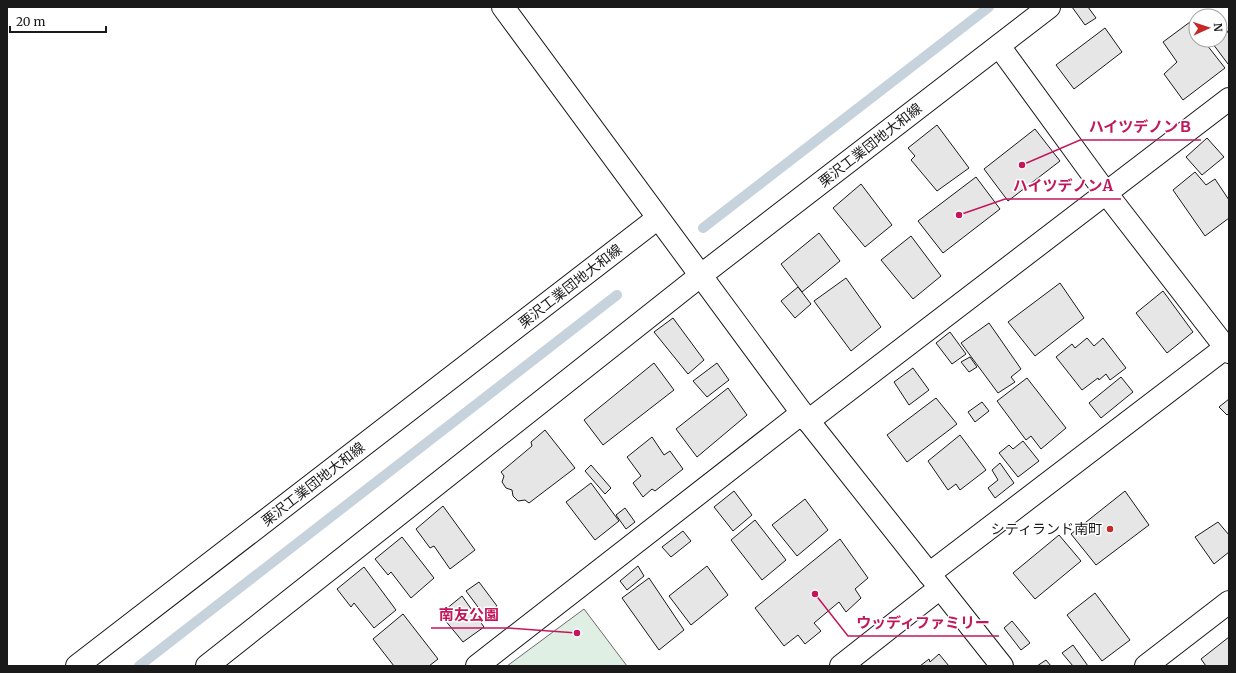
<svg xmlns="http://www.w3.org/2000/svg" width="1236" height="673" viewBox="0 0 1236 673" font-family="Merriweather,'Noto Sans JP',serif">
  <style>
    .green { fill: #e0efe3; stroke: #6a6a6a }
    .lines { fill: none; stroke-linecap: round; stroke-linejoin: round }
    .stream { stroke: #c6d2dc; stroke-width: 10 }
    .building { fill: #e6e6e6; stroke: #1a1a1a }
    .street-casing { stroke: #1a1a1a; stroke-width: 24 }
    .secondary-casing { stroke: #1a1a1a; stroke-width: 24 }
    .street { stroke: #fff; stroke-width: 22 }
    .secondary { stroke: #fff; stroke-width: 22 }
    .poi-dot { fill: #c62828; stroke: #fff; stroke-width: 1.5 }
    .labels { text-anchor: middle; stroke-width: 3; stroke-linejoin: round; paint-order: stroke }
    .street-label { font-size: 14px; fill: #1a1a1a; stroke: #fff }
    .poi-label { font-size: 14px; fill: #1a1a1a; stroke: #fff; text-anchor: end }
    .leader { fill: none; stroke: #c2185b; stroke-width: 1.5 }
    .callout-dot { fill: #c2185b; stroke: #fff; stroke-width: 1.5 }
    .callout-label { font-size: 15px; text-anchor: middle; font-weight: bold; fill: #c2185b; stroke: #fff; stroke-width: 3; stroke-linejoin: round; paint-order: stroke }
  </style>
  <rect width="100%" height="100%" fill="#fff"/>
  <path class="green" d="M584,609l43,57h-120z"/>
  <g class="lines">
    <path class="stream" d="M703,228l286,-221
      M139,666l478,-371"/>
  </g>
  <path class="building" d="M1072,7h16l8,11 -11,7z
    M1190,22l6,8v10h7l22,28 -42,32 -19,-26 13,-12 -14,-20z
    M1221,22l8,12v29l-1,1 -18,-24h10z
    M1105,28l17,24 -48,37 -18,-24z
    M937,125l32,43 -32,23 -26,-31 4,-4 -7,-8z
    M1035,129l25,32 -52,40 -24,-32z
    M1207,138l17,19 -22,18 -16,-18z
    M1195,172l11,13 9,-6 14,21v18l-24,18 -32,-46z
    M976,177l24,32 -57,44 -25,-32z
    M861,184l31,41 -27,22 -32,-39z
    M819,233l21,28 -38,31 -21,-28z
    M911,236l30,40 -28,23 -32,-39z
    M846,278l35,49 -30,24 -37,-50z
    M1060,283l24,35 -49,38 -27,-34z
    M798,287l13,17 -16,14 -14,-17z
    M1163,291l30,41 -26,21 -31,-40z
    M673,318l31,42 -16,14 -34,-42z
    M989,323l32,46 -10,8 4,5 -17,11 -37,-50z
    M950,332l16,22 -14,10 -16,-21z
    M1087,338l7,8 9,-8 23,30 -16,12 -4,-6 -7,6 -1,-2 -16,12 -26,-33 16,-13 3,4z
    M970,357l7,10 -8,5 -8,-10z
    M654,363l20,27 -71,55 -19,-25z
    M717,363l12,17 -22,17 -14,-16z
    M913,368l16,22 -20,15 -15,-23z
    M1121,377l12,15 -32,26 -12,-15z
    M1027,378l39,50 -25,21 -10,-13 -5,4 -29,-39z
    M728,388l19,27 -50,42 -21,-28z
    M936,398l21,26 -50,38 -20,-27z
    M1229,399v14l-2,2 -8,-8z
    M982,402l7,9 -14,11 -7,-10z
    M545,430l30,38 -46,35 -4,-3 -7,1 -5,-5 -1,-6 -6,-2 -4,-6 2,-6 -3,-4 31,-26 -1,-4z
    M960,435l26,35 -26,20 -4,-6 -8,6 -20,-29z
    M652,437l12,18 6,-4 13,18 -28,22 -3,-2 -9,8 -10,-14 8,-7 -14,-19z
    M1023,441l16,20 -21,16 -19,-24 10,-8 4,4z
    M1000,463l14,20 -19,15 -7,-10 10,-8 -6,-10z
    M591,465l20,23 -6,6 -20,-23z
    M591,483l28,38 -24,19 -29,-38z
    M734,491l18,24 -19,16 -19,-24z
    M1125,491l24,34 -53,40 -25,-31z
    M805,499l23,31 -31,26 -25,-31z
    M443,506l32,44 -25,19 -16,-23 -4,2 -14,-19z
    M625,508l10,14 -9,7 -10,-14z
    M755,520l31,40 -24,20 -31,-40z
    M1218,522l11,13v17l-15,12 -19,-27z
    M683,531l8,10 -20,16 -9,-10z
    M1059,535l22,26 -46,38 -22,-26z
    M402,537l32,41 -23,20 -20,-26 -3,3 -13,-16z
    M840,539l28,39 -13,11 6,9 -15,14 -7,-10 -25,21 7,8 -16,13 -7,-9 -14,11 -29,-38z
    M638,566l6,10 -17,14 -7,-9z
    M707,566l21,29 -37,30 -22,-29z
    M364,567l32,43 -22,18 -20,-25 -3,4 -14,-18z
    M649,578l35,52 -25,20 -37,-52z
    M479,582l18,24 -13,9 -18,-24z
    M1095,593l35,47 -28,21 -35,-46z
    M462,596l22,31 -21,15 -23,-28z
    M403,614l35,45 -9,7h-35l-21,-27z
    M1012,621l18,22 -9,7 -17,-22z
    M1229,637v29h-23l-5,-7z
    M1073,645l15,21h-15l-11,-13z
    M939,654l10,12h-29l9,-7 1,3z
    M1046,660l5,6h-14z"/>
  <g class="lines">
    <defs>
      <path id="street" d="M999,46l107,147 123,159
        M808,421l421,-322
        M929,574l300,-229
        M207,666l493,-390
        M477,666l325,-253
        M841,666l99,-78
        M1146,666l83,-64"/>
      <path id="secondary" d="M503,7l299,406 200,253
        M700,276l349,-269
        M77,666l581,-448"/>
    </defs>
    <use href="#street" class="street-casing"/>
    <use href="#secondary" class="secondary-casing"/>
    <use href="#street" class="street"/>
    <use href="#secondary" class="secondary"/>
  </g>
  <circle class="poi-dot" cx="1110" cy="529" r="4"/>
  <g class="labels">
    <g class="street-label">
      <text transform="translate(870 145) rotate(-38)" y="5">栗沢工業団地大和線</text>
      <text transform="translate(570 286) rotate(-38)" y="5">栗沢工業団地大和線</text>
      <text transform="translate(313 484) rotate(-38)" y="5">栗沢工業団地大和線</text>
    </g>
    <g class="poi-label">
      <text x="1102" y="534">シティランド南町</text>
    </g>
  </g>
  <path class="leader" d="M1022 165L1080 140H1201M959 215L1005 199H1121M577 633L507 628H431M815 594L848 636H999"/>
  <g class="callout-dot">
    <circle cx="1022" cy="165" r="4"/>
    <circle cx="959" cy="215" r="4"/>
    <circle cx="577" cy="633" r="4"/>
    <circle cx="815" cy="594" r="4"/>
  </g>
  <g class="callout-label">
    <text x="1141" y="132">ハイツデノンＢ</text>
    <text x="1063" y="191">ハイツデノンA</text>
    <text x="469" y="620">南友公園</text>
    <text x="923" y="628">ウッディファミリー</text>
  </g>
  <rect width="1236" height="673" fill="none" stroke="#1a1a1a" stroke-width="16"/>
  <g transform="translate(1208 28) rotate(87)"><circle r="19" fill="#ffffff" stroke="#a3a3a3"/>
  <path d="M0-3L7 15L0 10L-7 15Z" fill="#c62828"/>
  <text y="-6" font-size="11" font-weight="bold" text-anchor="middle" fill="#1a1a1a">N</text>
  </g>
  <path d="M10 26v6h96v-6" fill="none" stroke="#1a1a1a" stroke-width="2"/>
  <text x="16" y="26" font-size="12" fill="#1a1a1a" stroke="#ffffff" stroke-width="3" paint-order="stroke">20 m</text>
</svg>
